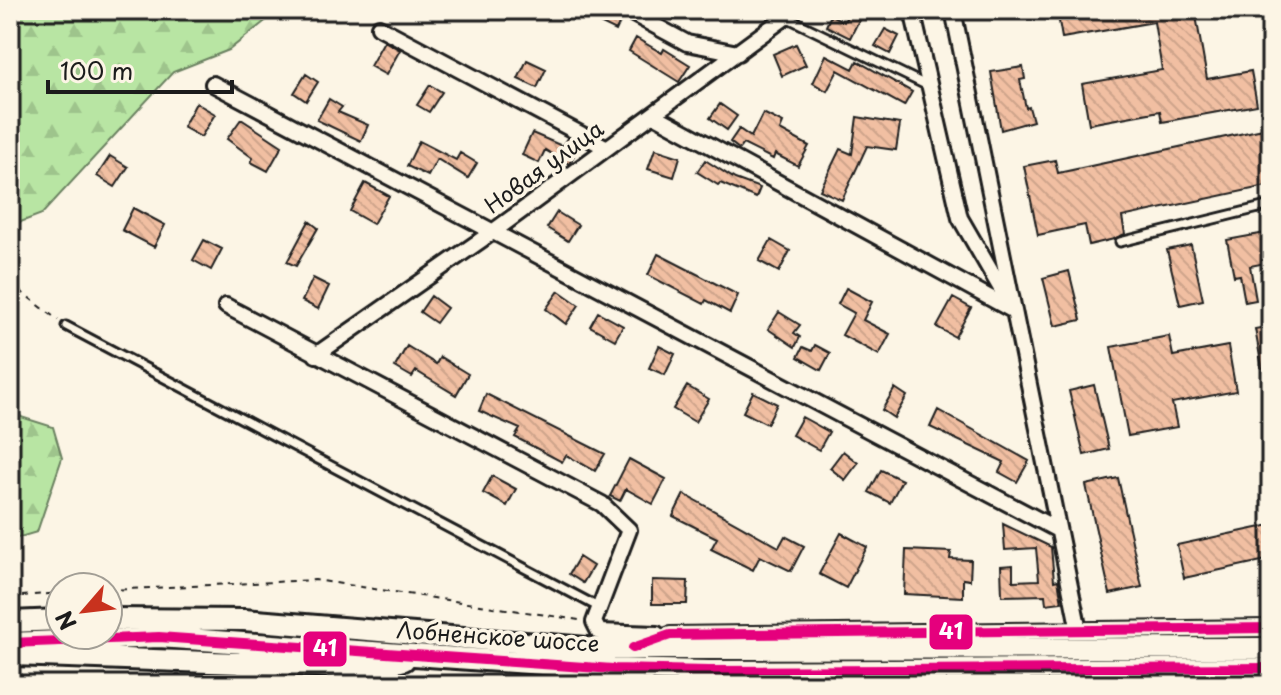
<svg xmlns="http://www.w3.org/2000/svg" width="1281" height="695" viewBox="0 0 1281 695" font-family="'Playpen Sans',sans-serif">
  <style>
    .forest { fill: url(#forest-firs); stroke: #6a8060; stroke-width: 2 }
    .building { fill: url(#building-back-hatch); stroke: #1c1c1c; stroke-width: 2 }
    .lines { fill: none; stroke-linecap: round; stroke-linejoin: round }
    .lane-casing { stroke: #1c1c1c; stroke-width: 13 }
    .street-casing { stroke: #1c1c1c; stroke-width: 20 }
    .secondary-casing { stroke: #1c1c1c; stroke-width: 26 }
    .path { stroke: #1c1c1c; stroke-width: 2; stroke-dasharray: 6 6; stroke-linecap: butt }
    .lane { stroke: #fcf5e5; stroke-width: 7 }
    .street { stroke: #fcf5e5; stroke-width: 14 }
    .secondary { stroke: #fcf5e5; stroke-width: 20 }
    .bus-1-casing { stroke: #fcf5e5; stroke-width: 16 }
    .bus-1 { stroke: #e5007d; stroke-width: 10 }
    .labels { text-anchor: middle; stroke-width: 7; stroke-linejoin: round; paint-order: stroke }
    .street-label { font-size: 22px; fill: #1c1c1c; stroke: #fcf5e5 }
    .line-badge { stroke: #fcf5e5; stroke-width: 3 }
    .badge-label { font-size: 22px; text-anchor: middle; font-weight: bold; fill: #fff }
  </style>
  <defs>
    <pattern id="forest-firs" width="22" height="20" patternUnits="userSpaceOnUse" patternTransform="scale(2)"><rect width="22" height="20" fill="#b8e5a3"/><path d="M5 1l3.5 6h-7zM16 11l3.5 6h-7z" fill="#9ec48c"/></pattern>
    <pattern id="building-back-hatch" width="6" height="6" patternUnits="userSpaceOnUse" patternTransform="scale(2)"><rect width="6" height="6" fill="#f1bfa2"/><path d="M-1 5l2 2M0 0l6 6M5-1l2 2" fill="none" stroke="#cea48b"/></pattern>
  </defs>
  <rect width="100%" height="100%" fill="#fcf5e5"/>
  <filter id="ink" filterUnits="userSpaceOnUse"><feTurbulence type="fractalNoise" baseFrequency=".0125" numOctaves="2"/><feDisplacementMap in="SourceGraphic" scale="16" xChannelSelector="R" yChannelSelector="G"/><feConvolveMatrix kernelMatrix="1 2 1 2 8 2 1 2 1" color-interpolation-filters="sRGB"/></filter>
  <g filter="url(#ink)">
    <path class="forest" d="M10,10h269l-50,40 -56,22 -131,142 -32,12z
      M10,386l11,31 32,10 9,31 -25,74 -27,8z"/>
    <path class="building" d="M573,10h28l20,10 -5,11z
      M850,10l12,4 -12,24 -24,-12 5,-11 13,7z
      M1057,10h138l12,69 44,-8 6,34 -95,17 -2,-11 -71,13 -7,-40 80,-14 -8,-48 -92,16z
      M885,29l14,7 -9,18 -15,-8z
      M636,38l26,15 2,-4 26,16 -11,17 -50,-31z
      M384,41l16,9 -14,25 -16,-9z
      M796,44l10,21 -24,11 -9,-22z
      M826,55l27,14 4,-8 55,31 -8,14 -66,-36 -11,21 -14,-8z
      M527,60l19,9 -9,19 -19,-9z
      M1023,67l2,12 -5,1 6,28 3,-1 4,14 -32,9 -10,-58z
      M306,74l12,8 -12,19 -12,-8z
      M430,85l12,7 -13,20 -12,-7z
      M329,99l13,8 -4,5 30,13 -7,16 -44,-21z
      M196,103l19,11 -14,23 -18,-10z
      M720,104l17,12 -10,14 -17,-12z
      M763,113l20,10 -3,7 29,16 -11,20 -23,-12 -2,5 -30,-15 -4,5 -9,-7 9,-13 12,8z
      M857,117l43,7 -4,26 -29,-4 -25,54 -22,-10 20,-41 12,5z
      M241,119l41,27 -14,25 -17,-9 2,-4 -26,-19z
      M1263,129l8,56 -149,32 3,17 -11,5 -25,6 -4,-20 -47,10 -14,-69 31,-6 3,13z
      M532,133l30,13 5,-8 13,7 -11,19 -24,-14 -6,13 -17,-8z
      M419,141l37,19 4,-7 17,10 -9,15 -31,-19 -9,17 -21,-10z
      M655,149l25,8 -6,20 -26,-8z
      M110,156l18,11 -13,20 -18,-11z
      M705,160l30,19 25,9 -4,10 -36,-15 -2,2 -21,-13z
      M365,183l24,13 -16,28 -23,-13z
      M133,208l32,17 -11,22 -32,-17z
      M557,212l21,13 -10,16 -21,-13z
      M309,221l9,7 -22,38 -9,-4z
      M1271,232v30l-21,4 6,34 -11,2 -5,-27 -6,1 -7,-36z
      M204,240l18,9 -11,21 -18,-10z
      M771,240l19,11 -11,21 -20,-11z
      M1191,245l12,55 -23,5 -13,-55z
      M658,254l80,41 -8,18 -24,-13 -2,4 -56,-29z
      M1069,271l12,49 -26,6 -12,-48z
      M313,278l16,8 -11,23 -16,-8z
      M846,288l26,14 -9,18 27,14 -11,21 -37,-20 12,-22 -16,-9z
      M559,291l20,14 -13,19 -20,-15z
      M431,296l16,12 -11,15 -16,-11z
      M953,298l18,10 -16,29 -18,-10z
      M598,312l25,14 -8,14 -25,-14z
      M779,312l21,13 -6,8 6,4 -5,10 -27,-18z
      M1271,326v64h-5l-11,-61z
      M1169,336l4,20 55,-10 8,45 -64,12 5,24 -49,9 -17,-89z
      M815,345l15,8 -9,17 -23,-13 5,-10 9,4z
      M407,346l29,18 4,-7 28,17 -12,21 -40,-24 -4,6 -17,-10z
      M659,346l16,8 -10,21 -16,-7z
      M1094,385l15,64 -25,6 -15,-64z
      M687,386l22,13 -14,23 -22,-13z
      M895,388l12,8 -13,22 -12,-8z
      M753,392l24,12 -10,20 -24,-12z
      M486,394l119,60 -10,17 -29,-16 -4,7 -47,-25 5,-8 -41,-18z
      M938,410l91,51 -12,21 -18,-10 5,-10 -74,-35z
      M802,417l27,15 -10,18 -27,-15z
      M843,451l15,12 -13,17 -15,-12z
      M629,459l37,20 -13,25 -27,-15 -6,12 -10,-5z
      M881,470l21,10 -12,23 -21,-11z
      M492,476l24,13 -9,17 -24,-13z
      M1118,478l24,109 -32,7 -24,-109z
      M684,494l95,53 6,-11 19,10 -13,25 -31,-15 -7,14 -42,-21 6,-11 -44,-22z
      M1003,524l48,23 3,34 4,-1 4,22 -16,2 -1,-9 -43,1 -1,-30 12,-1v16l26,-1 -3,-32 -31,2z
      M1271,525v34l-87,19 -7,-33z
      M841,533l26,14 -21,41 -27,-14z
      M906,550l45,2 -1,7 21,1 -1,20 -7,-1v18l-59,-3z
      M579,557l14,9 -10,17 -14,-9z
      M652,580l36,1 -1,23h-35z"/>
    <g class="lines">
      <defs>
        <path id="lane" d="M786,17l142,69
          M1120,242l151,-37
          M66,326l534,282
          M1072,685l5,-14"/>
        <path id="street" d="M626,10l61,33 51,10
          M912,10l48,208 48,83
          M953,10l126,621
          M379,27l228,121
          M213,84l843,445
          M654,115l360,196
          M226,306l376,198 27,26 -35,92 5,10 58,2
          M316,355l178,-124 301,-221
          M634,647l36,-12 601,-7"/>
        <path id="secondary" d="M108,619l136,1 355,29 672,-1
          M10,622l50,-2
          M10,643l149,-6 454,32 96,2 562,-3
          M13,655l360,13 31,-8
          M245,661l5,24"/>
      </defs>
      <use href="#lane" class="lane-casing"/>
      <use href="#street" class="street-casing"/>
      <use href="#secondary" class="secondary-casing"/>
      <path class="path" d="M10,283l48,37
        M108,590l207,-10 264,40
        M10,597l50,-4"/>
      <use href="#lane" class="lane"/>
      <use href="#street" class="street"/>
      <use href="#secondary" class="secondary"/>
      <defs>
        <path id="bus-1" d="M10,643l149,-6 454,32 96,2 562,-3
          M633,648l37,-13 601,-7"/>
      </defs>
      <use href="#bus-1" class="bus-1-casing"/>
      <use href="#bus-1" class="bus-1"/>
    </g>
  </g>
  <g class="labels">
    <g class="street-label">
      <text transform="translate(544 167) rotate(-36)" y="8">Новая улица</text>
      <text transform="translate(498 637) rotate(4)" y="8">Лобненское шоссе</text>
    </g>
  </g>
  <g class="line-badge">
    <rect x="928" y="613" width="46" height="38" rx="8" fill="#e5007d"/>
    <rect x="302" y="630" width="46" height="38" rx="8" fill="#e5007d"/>
  </g>
  <g class="badge-label">
    <text x="951" y="639">41</text>
    <text x="325" y="656">41</text>
  </g>
  <rect width="1281" height="695" fill="none" stroke="#fcf5e5" stroke-width="40"/>
  <rect x="20" y="20" width="1241" height="655" fill="none" stroke="#1c1c1c" stroke-width="3" filter="url(#ink)"/>
  <g transform="translate(84 611) rotate(242)"><circle r="38" fill="#fcf5e5" stroke="#a29e95" stroke-width="2"/>
  <path d="M0-6L14 30L0 20L-14 30Z" fill="#c8321e"/>
  <text y="-12" font-size="22" font-weight="bold" text-anchor="middle" fill="#1c1c1c">N</text>
  </g>
  <path d="M48 80v12h184v-12" fill="none" stroke="#1c1c1c" stroke-width="4"/>
  <text x="60" y="80" font-size="24" fill="#1c1c1c" stroke="#fcf5e5" stroke-width="6" paint-order="stroke">100 m</text>
</svg>
